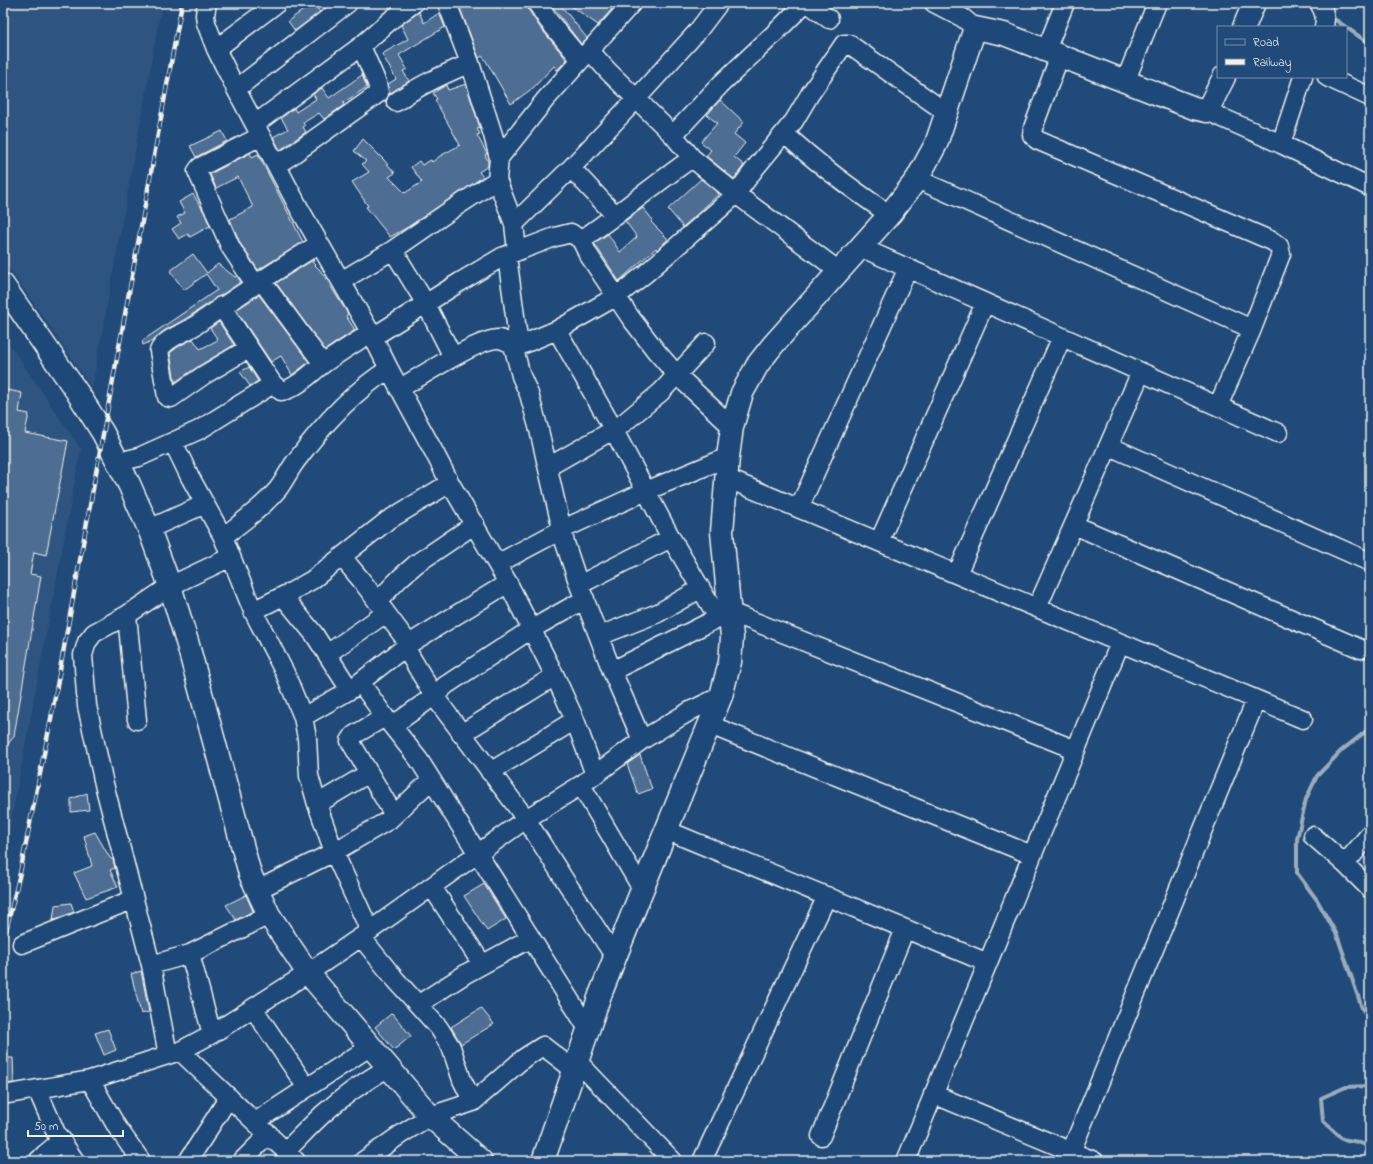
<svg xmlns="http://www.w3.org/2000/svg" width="1373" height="1164" viewBox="0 0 1373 1164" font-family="'Indie Flower',sans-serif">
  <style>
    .built { fill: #2d5581 }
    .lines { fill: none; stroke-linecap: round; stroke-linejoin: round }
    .stream { stroke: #9cacbb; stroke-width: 4 }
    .building { fill: #4d6e92; stroke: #f4f1e8 }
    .minor-casing { stroke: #f4f1e8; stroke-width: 21 }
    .major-casing { stroke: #f4f1e8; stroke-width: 25 }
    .minor { stroke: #1f4a7a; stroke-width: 18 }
    .major { stroke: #1f4a7a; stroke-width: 22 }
    .rail-casing { stroke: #f4f1e8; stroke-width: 4.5 }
    .rail { stroke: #1f4a7a; stroke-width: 3; stroke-dasharray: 9; stroke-linecap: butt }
  </style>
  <rect width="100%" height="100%" fill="#1f4a7a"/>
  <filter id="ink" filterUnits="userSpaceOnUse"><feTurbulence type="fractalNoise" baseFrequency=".025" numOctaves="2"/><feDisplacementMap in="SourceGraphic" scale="8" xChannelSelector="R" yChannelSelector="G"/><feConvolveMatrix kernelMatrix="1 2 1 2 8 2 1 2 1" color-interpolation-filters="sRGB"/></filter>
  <g filter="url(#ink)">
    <path class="built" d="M3,3h159l-70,385 -89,-129z
      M3,335l78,114 -78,415z"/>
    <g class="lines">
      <path class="stream" d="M1330,16l40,28
        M1370,728l-29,23 -24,25 -11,23 -9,40v34l20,27 20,35 25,73 8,14
        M1370,1082l-3,4 -21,1 -25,11 2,23 19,18 16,3 12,5"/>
    </g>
    <path class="building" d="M313,3l7,9 -25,19 -7,-10z
      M458,3h69l1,6 11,17 28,34 -10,10 -3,-4 -21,22 -22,16 -25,-43 -4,-5 -3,2z
      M555,3h4l28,35 -6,6 -29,-38z
      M567,3h50l-19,22z
      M419,12l5,11 15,-10 6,14 -46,28 8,14 -4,2 6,10 -20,13 -1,-10 8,-5 -14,-25 26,-15 -7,-14z
      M362,75l5,12 -24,16 1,2 -20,14 -5,-6 -16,10 2,3 -2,1 3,5 -26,18 -7,-13 15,-8 -7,-11 13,-10 2,4 20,-13 -3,-5 9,-6 7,10z
      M466,84l14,44 -3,1 3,5 -3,1 10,19 -2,1 3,6v5l-9,6 4,5 -75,50 -18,10 -24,-30 2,-1 -16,-24 17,-10 -7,-8 4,-3 -12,-10 9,-12 21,21 11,13 -6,4 16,16 17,-11 -11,-15 8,-6 3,4 9,-5 1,2 8,-6 20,-11 -25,-45 2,-1 -4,-6 13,-8 2,5z
      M720,100l24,22 -10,12 11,9 -11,14 10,8 -10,14 -28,-23 5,-6 -10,-8 16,-19 -10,-8z
      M222,131l5,10 -31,16 -6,-11z
      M250,153l2,4 6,-3 45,88 -45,28 -18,-27 -10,-24 23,-12 -15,-30 -22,11 -6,-14z
      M701,179l18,15 -36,33 -15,-18z
      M193,194l11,18 6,14 -20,11 -2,-3 -9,5 -7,-10 9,-6 -4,-6 8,-4 -6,-11z
      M643,208l10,12 -2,2 17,17 -11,11 -1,-2 -37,33 -25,-38 14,-9 12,18 17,-15 -12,-16z
      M193,254l14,19 11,-9 17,13 2,-1 4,6 -21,14 -5,2 -3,3 -25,17 -23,13 -12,10 -9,4 -1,-4 75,-51 -11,-16 -22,16 -14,-19z
      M313,260l1,1 -2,1 8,8 13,20 15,24 -2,2 9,14 -30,20 -49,-67z
      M259,295l50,67 -17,13 -11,-19 -10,6 -35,-52z
      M219,322l15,23 -35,21 -24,16 -5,-29 9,-7 14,-7 7,10 18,-9 -8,-12z
      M249,367l9,14 -8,5 -10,-14z
      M3,389l19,4 -3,19 10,2 -4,19 43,8 -22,114 -12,-3 -4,22 11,2 -27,160 -11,15z
      M640,755l12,34 -14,5 -11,-30z
      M87,793l2,17 -18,2v-13z
      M95,832l15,26 3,2 2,8 -5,2 8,17 -32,11 -12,-25 18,-7 -8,-30z
      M484,884l22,35 -19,12 -23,-35z
      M246,895l7,16 -17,9 -10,-15z
      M71,903l3,9 -21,8 2,-15z
      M141,971l8,41 -8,2 -10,-40z
      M481,1008l13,16 -33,20 -10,-17z
      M392,1013l19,23 -17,14 -19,-23z
      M108,1029l8,21 -12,5 -9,-22z
      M3,1058h10l1,25 -11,1z"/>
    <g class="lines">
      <defs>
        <path id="minor" d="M207,3l-2,12 1,8 10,26 20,40 63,119 74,129 16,32 45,83 16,31 58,100 47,93 20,44 20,55
          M447,3l23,60 23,72 6,23 -2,22 17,44 3,27
          M537,3l11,17 33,40
          M808,3l21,16
          M934,3l29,15 12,10
          M1319,3c5,8 7,14 5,24
          M216,49l61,-46
          M1046,50l19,-47
          M590,51l18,20 65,64 19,23 44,36 103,77
          M1060,55l-27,73 -1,7 5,5 235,101 7,5 2,8 -29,75 -34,77
          M1327,77l43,20
          M1125,82l32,-79
          M236,89l112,-86
          M396,102c23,-17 49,-28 74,-39
          M1207,111l74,33 89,43
          M255,124l106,-78 31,-27 22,-16
          M784,133c32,30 69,57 106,82
          M673,135l49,-52 54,-51 29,-29
          M1281,144l22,-67
          M499,158l46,-58 87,-97
          M276,165l16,-10 87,-62 -2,-10 -16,-37
          M571,168l45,48
          M917,179l335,150
          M514,224l57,-56 66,-70 60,-66 22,-29
          M581,240c38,-26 74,-56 111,-82
          M860,247l418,186
          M393,250l33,54 27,53
          M507,256l12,90
          M261,280l62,84
          M341,281l52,-31 58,-40 46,-30
          M255,284l-24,-36 -34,-77 3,-4 8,-4 53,-27
          M221,306l52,78 8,7c14,-1 31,-19 42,-27 15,-11 32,-21 47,-31
          M557,330l54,95 60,113 47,80
          M373,337l87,-55 42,-25 53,-20 16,-4 10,7 7,14 42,63 26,34 21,24 55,52
          M513,345l8,31 8,18 10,36 26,113 14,42 33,86 30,69
          M249,348l-45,27 -33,23 -4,-1 -8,-46c5,-12 23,-17 34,-24 42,-29 83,-57 126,-83
          M399,389c19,-11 82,-52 100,-50 7,1 13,6 20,7l38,-16 60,-34 28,-22 78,-68 13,-12 20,-27 38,-46 16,-27 34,-50h5l98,69
          M173,442l17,35 33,60 30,74 32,62 18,44 4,21 2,38 8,28 17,48 36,79
          M1109,446l261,116
          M118,462l21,-5 60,-27 74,-46
          M548,467l72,-41 41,-34 45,-49
          M726,478l577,241
          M799,508l109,-240
          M1074,525l287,124
          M149,529l56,-25
          M223,537c19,-15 39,-29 55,-48 7,-9 11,-19 18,-28 25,-34 56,-69 93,-92
          M879,542l106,-239
          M342,557l20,24 47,63
          M497,564l64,-34 85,-39 82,-34
          M957,574l105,-237
          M579,585l92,-47
          M283,596l31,38 36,56
          M378,601l22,-23 16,-14 59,-40
          M1037,608l104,-236
          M253,611l38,-19 21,-12 75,-59 63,-38
          M127,615l10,105
          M599,636l59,-23 42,-24
          M405,647l29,49 92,123 38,60 51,78
          M327,654l59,-41
          M612,671l118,-59 346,138
          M360,682l25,35 34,43 169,269
          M303,717l47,-27 59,-46 99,-61
          M385,717l-31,18 -4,6 44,74
          M710,725l322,130
          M392,726l42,-30 12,-11 84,-55 55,-31
          M461,734l94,-58
          M490,772l85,-52
          M581,785l61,104
          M317,804l52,-31
          M666,830l322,133
          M1313,836l32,28 25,25
          M1345,864l25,-30
          M432,887l50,77
          M257,890l77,-38 55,-32 42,-40
          M361,937l34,42 44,49 12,19 11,33 11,22
          M22,944l112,-45
          M190,954l22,80
          M151,965l39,-11 79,-39
          M419,1004l48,-31 64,-35
          M253,1008l54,80
          M180,1051l116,110
          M168,1055l-17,-90 -47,-181 -17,-78 -4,-51 4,-13 7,-9 33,-18 43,-29 61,-29
          M577,1061l96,100
          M90,1080l27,47 24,34
          M37,1089l19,44 19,28
          M933,1094l161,67
          M3,1095l87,-15 90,-29 32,-17 96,-61 53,-36 165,-118 55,-34 61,-45 48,-29 31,-15
          M255,1122l116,-76
          M821,1136l84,-207
          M286,1151c12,-12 24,-25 37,-37 20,-18 42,-33 66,-47
          M1071,1152l185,-452
          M38,1161l7,-7 17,-14
          M188,1161l41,-64
          M242,1161l27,-27
          M363,1161l37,-26 30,-19 43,-14 51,-44 19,-12 31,24
          M702,1161l125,-265
          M906,1161l214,-518"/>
        <path id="major" d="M1244,27l10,-24
          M3,285l74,107 26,41 26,51 20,45 21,57 18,59 62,229 19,41 39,58 122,143 51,45
          M543,1161l57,-166 52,-130 69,-169 9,-34 2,-25 -10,-105 6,-75 4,-30 10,-34 16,-29 15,-19 117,-131 27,-35 19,-35 39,-116 29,6 190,74 13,3 17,-34"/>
      </defs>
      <use href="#minor" class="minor-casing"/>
      <use href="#major" class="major-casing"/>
      <use href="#minor" class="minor"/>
      <use href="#major" class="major"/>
      <defs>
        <path id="rail" d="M3,943l17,-70 30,-149 132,-721"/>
      </defs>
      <use href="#rail" class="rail-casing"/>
      <use href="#rail" class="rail"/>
    </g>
  </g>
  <rect width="1373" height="1164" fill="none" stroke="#1f4a7a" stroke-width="16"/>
  <rect x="8" y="8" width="1357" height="1148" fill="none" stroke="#f4f1e8" stroke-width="1.5" filter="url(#ink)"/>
  <rect x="1217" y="26" width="130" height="52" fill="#1f4a7a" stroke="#748da6"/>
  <rect x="1225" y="39" width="20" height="6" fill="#1f4a7a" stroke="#748da6"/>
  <text x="1253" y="46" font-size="12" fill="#f4f1e8">Road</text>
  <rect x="1225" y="59" width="20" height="6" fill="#f4f1e8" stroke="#748da6"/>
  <text x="1253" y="66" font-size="12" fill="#f4f1e8">Railway</text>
  <path d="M28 1130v6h95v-6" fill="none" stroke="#f4f1e8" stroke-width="2"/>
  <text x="34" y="1130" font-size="12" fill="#f4f1e8" stroke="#1f4a7a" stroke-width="3" paint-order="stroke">50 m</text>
</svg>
